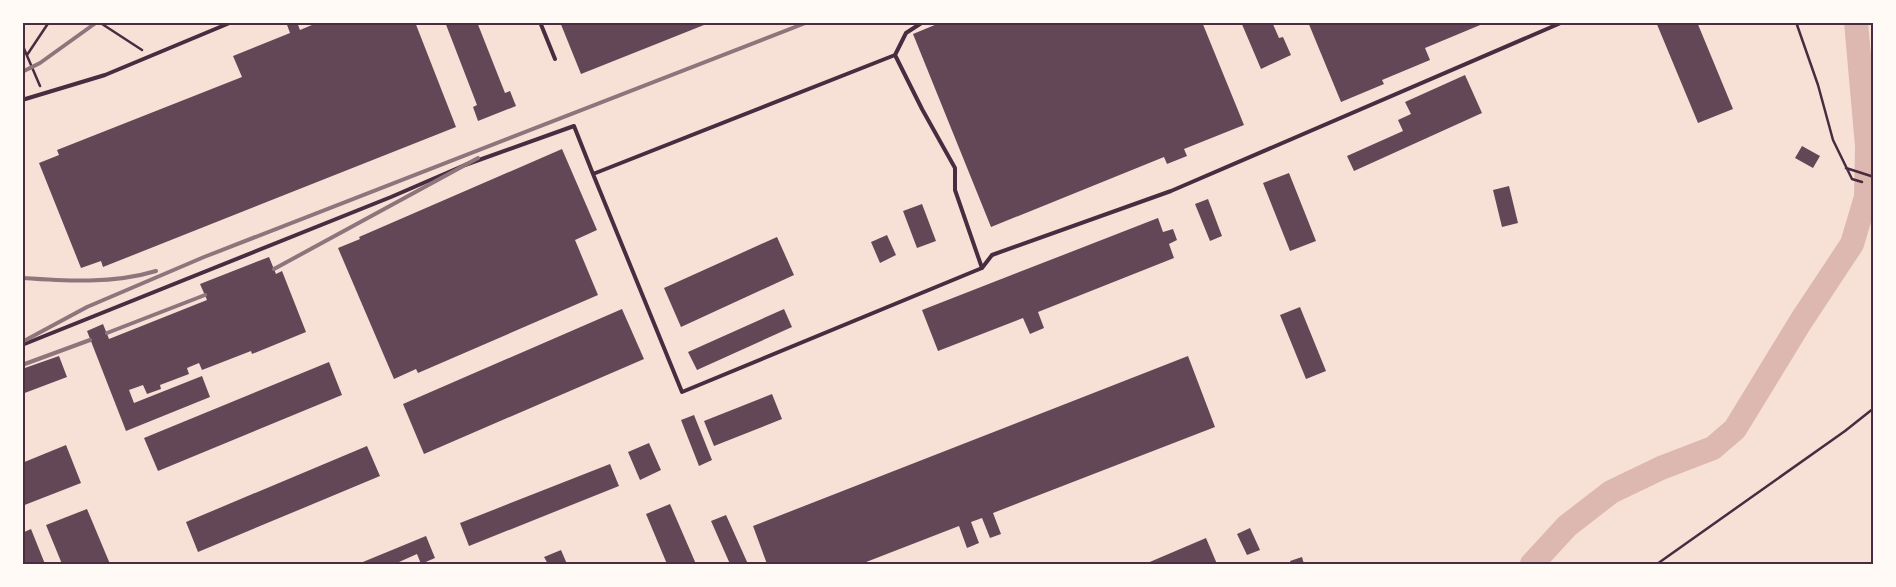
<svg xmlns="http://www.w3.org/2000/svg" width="1896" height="587" viewBox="0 0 1896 587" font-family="'PT Sans Narrow',sans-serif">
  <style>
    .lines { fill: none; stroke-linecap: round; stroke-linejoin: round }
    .river { stroke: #dcb8b0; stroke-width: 24 }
    .building { fill: #644757 }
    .path { stroke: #4a2c40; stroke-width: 2.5 }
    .service { stroke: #4a2c40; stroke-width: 4 }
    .rail { stroke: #8f747c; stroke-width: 4 }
    .neatline { fill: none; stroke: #4a2c40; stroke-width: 2 }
  </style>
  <rect width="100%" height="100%" fill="#f7e1d7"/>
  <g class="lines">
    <path class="river" d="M1532,564l35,-38 44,-34 50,-24 52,-20 22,-19 66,-108 51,-77 14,-47 1,-51 -11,-124"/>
  </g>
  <path class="building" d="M286,22h11l3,8 19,-8h96l41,105 -353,140 -2,-6 -20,7 -42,-105 20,-8 -2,-5 185,-73 -9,-21 57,-23z
    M445,22h32l28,71 5,-2 6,15 -38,15 -5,-14 4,-2z
    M560,22h149v1l-128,51z
    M942,22h260l42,103 -60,24 3,7 -20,8 -3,-7 -173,70 -78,-193z
    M1241,22h31l7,16 4,-1 8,18 -30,14z
    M1308,22h177v1l-60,25 5,12 -48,20 2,4 -43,18z
    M1656,22h41l36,87 -35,14z
    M1465,75l17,38 -128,58 -7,-15 56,-25 -5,-11 13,-6 -6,-12z
    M1802,146l18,10 -7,12 -18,-10z
    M562,149l35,81 -22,10 23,55 -180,78 -2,-4 -22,10 -56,-131 22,-9 -1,-2z
    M1289,173l27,68 -26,10 -27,-68z
    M1509,186l9,37 -16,4 -9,-37z
    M1208,199l14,37 -12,5 -15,-37z
    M922,204l14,37 -19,7 -14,-37z
    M1158,218l5,14 10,-3 4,11 -8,4 5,14 -136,54 6,16 -14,6 -7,-16 -85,33 -16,-41z
    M887,235l9,20 -16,8 -9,-21z
    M777,237l17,38 -113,52 -17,-39z
    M269,257l7,17 6,-3 24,61 -54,22 -1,-3 -49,19 -3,-7 -12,5 2,6 -29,11 1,4 -14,5 -4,-9 -14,5 5,13 68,-27 8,21 -84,34 -39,-100 16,-7 6,15 98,-39 -7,-16z
    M1300,307l26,64 -20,8 -26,-64z
    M622,309l22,50 -220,95 -21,-50z
    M784,309l8,18 -95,43 -9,-18z
    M59,356l8,21 -45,17v-25z
    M1188,356l27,71 -222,86 8,21 -11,4 -8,-20 -11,4 8,21 -12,5 -8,-22 -98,38h-94l-14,-38z
    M329,362l13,33 -184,76 -14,-33z
    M772,394l10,25 -68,27 -10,-25z
    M694,415l18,45 -13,6 -18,-46z
    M649,443l12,27 -21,10 -12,-28z
    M66,445l15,38 -59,23v-43z
    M367,446l13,30 -182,76 -12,-30z
    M610,464l9,22 -150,60 -9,-23z
    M670,504l26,60h-29l-21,-50z
    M87,509l23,55h-48l-16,-39z
    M726,515l22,49h-18l-19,-43z
    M1250,528l10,22 -13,5 -10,-21z
    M31,529l14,35h-23v-31z
    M426,536l9,22 -14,6 -4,-10 -18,8 1,2h-42z
    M1206,538l11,26h-72z
    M561,550l6,14h-19l-4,-7z
    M1302,557l2,7h-13l-1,-3z"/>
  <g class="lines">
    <path class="path" d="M99,22l43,28
      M1796,22l22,63 15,55 19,39 10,3
      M22,25l6,-3
      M22,44l18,42
      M27,55l22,-33
      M1846,168l28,9
      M1657,564l188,-133 29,-23"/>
    <path class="service" d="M540,22l15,37
      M22,100l83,-25 127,-53
      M593,174l89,218 300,-124 -27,-78v-22l-33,-59 -27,-54
      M982,268l10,-13 179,-64 392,-169
      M22,345l369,-148 74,-32 109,-39 19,48 302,-119 11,-22 17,-11"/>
    <path class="rail" d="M22,72l18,-9 57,-41
      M274,269l204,-111
      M22,278c45,3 91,6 134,-7
      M107,333l98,-38
      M22,342l65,-35 117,-50 604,-235
      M22,365l68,-25"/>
  </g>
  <rect width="1896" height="587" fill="none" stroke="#fffaf5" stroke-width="48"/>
  <rect x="24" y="24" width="1848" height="539" class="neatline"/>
</svg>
